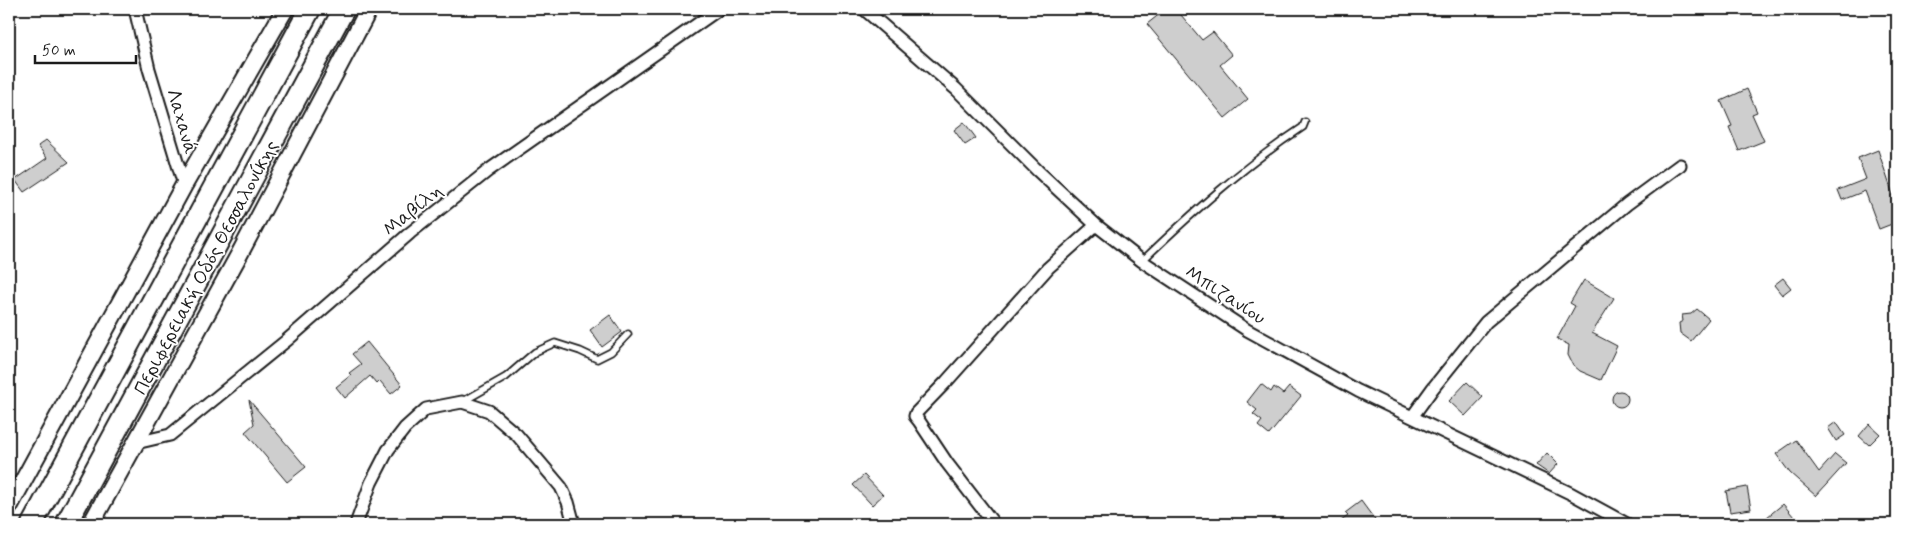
<svg xmlns="http://www.w3.org/2000/svg" width="1906" height="533" viewBox="0 0 1906 533" font-family="Mynerve,sans-serif">
  <style>
    .building { fill: #cecece; stroke: #1c1c1c }
    .lines { fill: none; stroke-linecap: round; stroke-linejoin: round }
    .lane-casing { stroke: #1c1c1c; stroke-width: 9 }
    .street-casing { stroke: #1c1c1c; stroke-width: 15 }
    .secondary-casing { stroke: #1c1c1c; stroke-width: 20 }
    .highway-casing { stroke: #1c1c1c; stroke-width: 24 }
    .lane { stroke: #fff; stroke-width: 5.5 }
    .street { stroke: #fff; stroke-width: 11 }
    .secondary { stroke: #fff; stroke-width: 16 }
    .highway { stroke: #fff; stroke-width: 20 }
    .labels { text-anchor: middle; stroke-width: 4; stroke-linejoin: round; paint-order: stroke }
    .street-label { font-size: 19px; fill: #1c1c1c; stroke: #fff }
  </style>
  <rect width="100%" height="100%" fill="#fff"/>
  <filter id="ink" filterUnits="userSpaceOnUse"><feTurbulence type="fractalNoise" baseFrequency=".02" numOctaves="2"/><feDisplacementMap in="SourceGraphic" scale="10" xChannelSelector="R" yChannelSelector="G"/><feConvolveMatrix kernelMatrix="1 2 1 2 8 2 1 2 1" color-interpolation-filters="sRGB"/></filter>
  <g filter="url(#ink)">
    <path class="building" d="M1166,9h10l26,31 11,-8 19,23 -12,10 28,34 -23,19 -78,-94z
      M1747,89l10,23 -5,2 12,27 -25,10 -10,-24 3,-1 -11,-25z
      M964,122l12,16 -11,7 -11,-15z
      M46,140l23,22 -45,30 -9,-12 32,-22 -9,-12z
      M1878,150l19,57v15l-18,7 -14,-38 -23,9 -4,-10 28,-11 -8,-21z
      M1783,278l8,10 -9,7 -8,-10z
      M1584,280l30,18 -22,35 25,13 -16,34 -21,-9 -7,-6 -5,-10 1,-10 -12,-6 18,-33 -5,-3z
      M1697,309l12,10 -18,22 -11,-8 -1,-10 4,-2 -1,-6 9,-1z
      M610,315l12,17 -20,15 -12,-17z
      M367,342l35,43 -11,9 -11,-13 -3,3 -7,-8 -25,22 -9,-11 15,-12 -2,-2 12,-9 -9,-10z
      M1467,382l16,15 -18,19 -16,-15z
      M1261,384l10,8 3,-5 9,7 6,-7 12,9 -32,39 -11,-9 4,-5 -9,-7 4,-4 -10,-8z
      M1612 399a8 8 0 1 1 16 0a8 8 0 1 1-16 0Z
      M249,400l57,67 -19,15 -42,-50 9,-8z
      M1836,422l9,13 -9,6 -8,-13z
      M1869,424l11,10 -11,11 -10,-9z
      M1796,440l23,32 16,-18 11,9 -30,33 -26,-23 -14,-19z
      M1547,453l11,11 -9,10 -13,-9z
      M864,475l19,20 -11,10 -19,-20z
      M1747,487l4,22 -21,3 -4,-21z
      M1361,501l14,19 -6,4h-32l11,-8 -3,-3z
      M1783,504l17,20h-27l-6,-7z"/>
    <g class="lines">
      <defs>
        <path id="lane" d="M1142,261c50,-48 103,-96 161,-134l2,-5
          M462,402l44,-25 29,-25 20,-9 25,8 17,8 14,-7 17,-18"/>
        <path id="street" d="M135,9l14,60 35,116
          M864,9l92,80 82,82 58,54 46,36 105,69 111,61 214,103 55,30
          M1412,417l21,-29 53,-66 141,-118 53,-39
          M136,443l34,-8 116,-94 124,-108 79,-63 230,-161
          M356,524l15,-41 17,-33 17,-22 21,-19 36,-7 27,9 28,24 44,52 7,15 6,22
          M994,524l-47,-61 -28,-42 -4,-5 1,-3 30,-31 102,-114 48,-43"/>
        <path id="secondary" d="M9,507l175,-322 101,-176
          M91,524l149,-271 129,-244"/>
        <path id="highway" d="M32,524l278,-515
          M66,524l278,-515"/>
      </defs>
      <use href="#lane" class="lane-casing"/>
      <use href="#street" class="street-casing"/>
      <use href="#secondary" class="secondary-casing"/>
      <use href="#highway" class="highway-casing"/>
      <use href="#lane" class="lane"/>
      <use href="#street" class="street"/>
      <use href="#secondary" class="secondary"/>
      <use href="#highway" class="highway"/>
    </g>
  </g>
  <g class="labels">
    <g class="street-label">
      <text transform="translate(183 121) rotate(74)" y="7">Λαχανά</text>
      <text transform="translate(412 209) rotate(-39)" y="7">Μαβίλη</text>
      <text transform="translate(205 267) rotate(-62)" y="7">Περιφερειακή Οδός Θεσσαλονίκης</text>
      <text transform="translate(1226 294) rotate(33)" y="7">Μπιζανίου</text>
    </g>
  </g>
  <rect width="1906" height="533" fill="none" stroke="#fff" stroke-width="30"/>
  <rect x="15" y="15" width="1876" height="503" fill="none" stroke="#1c1c1c" stroke-width="2" filter="url(#ink)"/>
  <path d="M35 55v8h101v-8" fill="none" stroke="#1c1c1c" stroke-width="2.5"/>
  <text x="42" y="55" font-size="15" fill="#1c1c1c" stroke="#ffffff" stroke-width="4" paint-order="stroke">50 m</text>
</svg>
